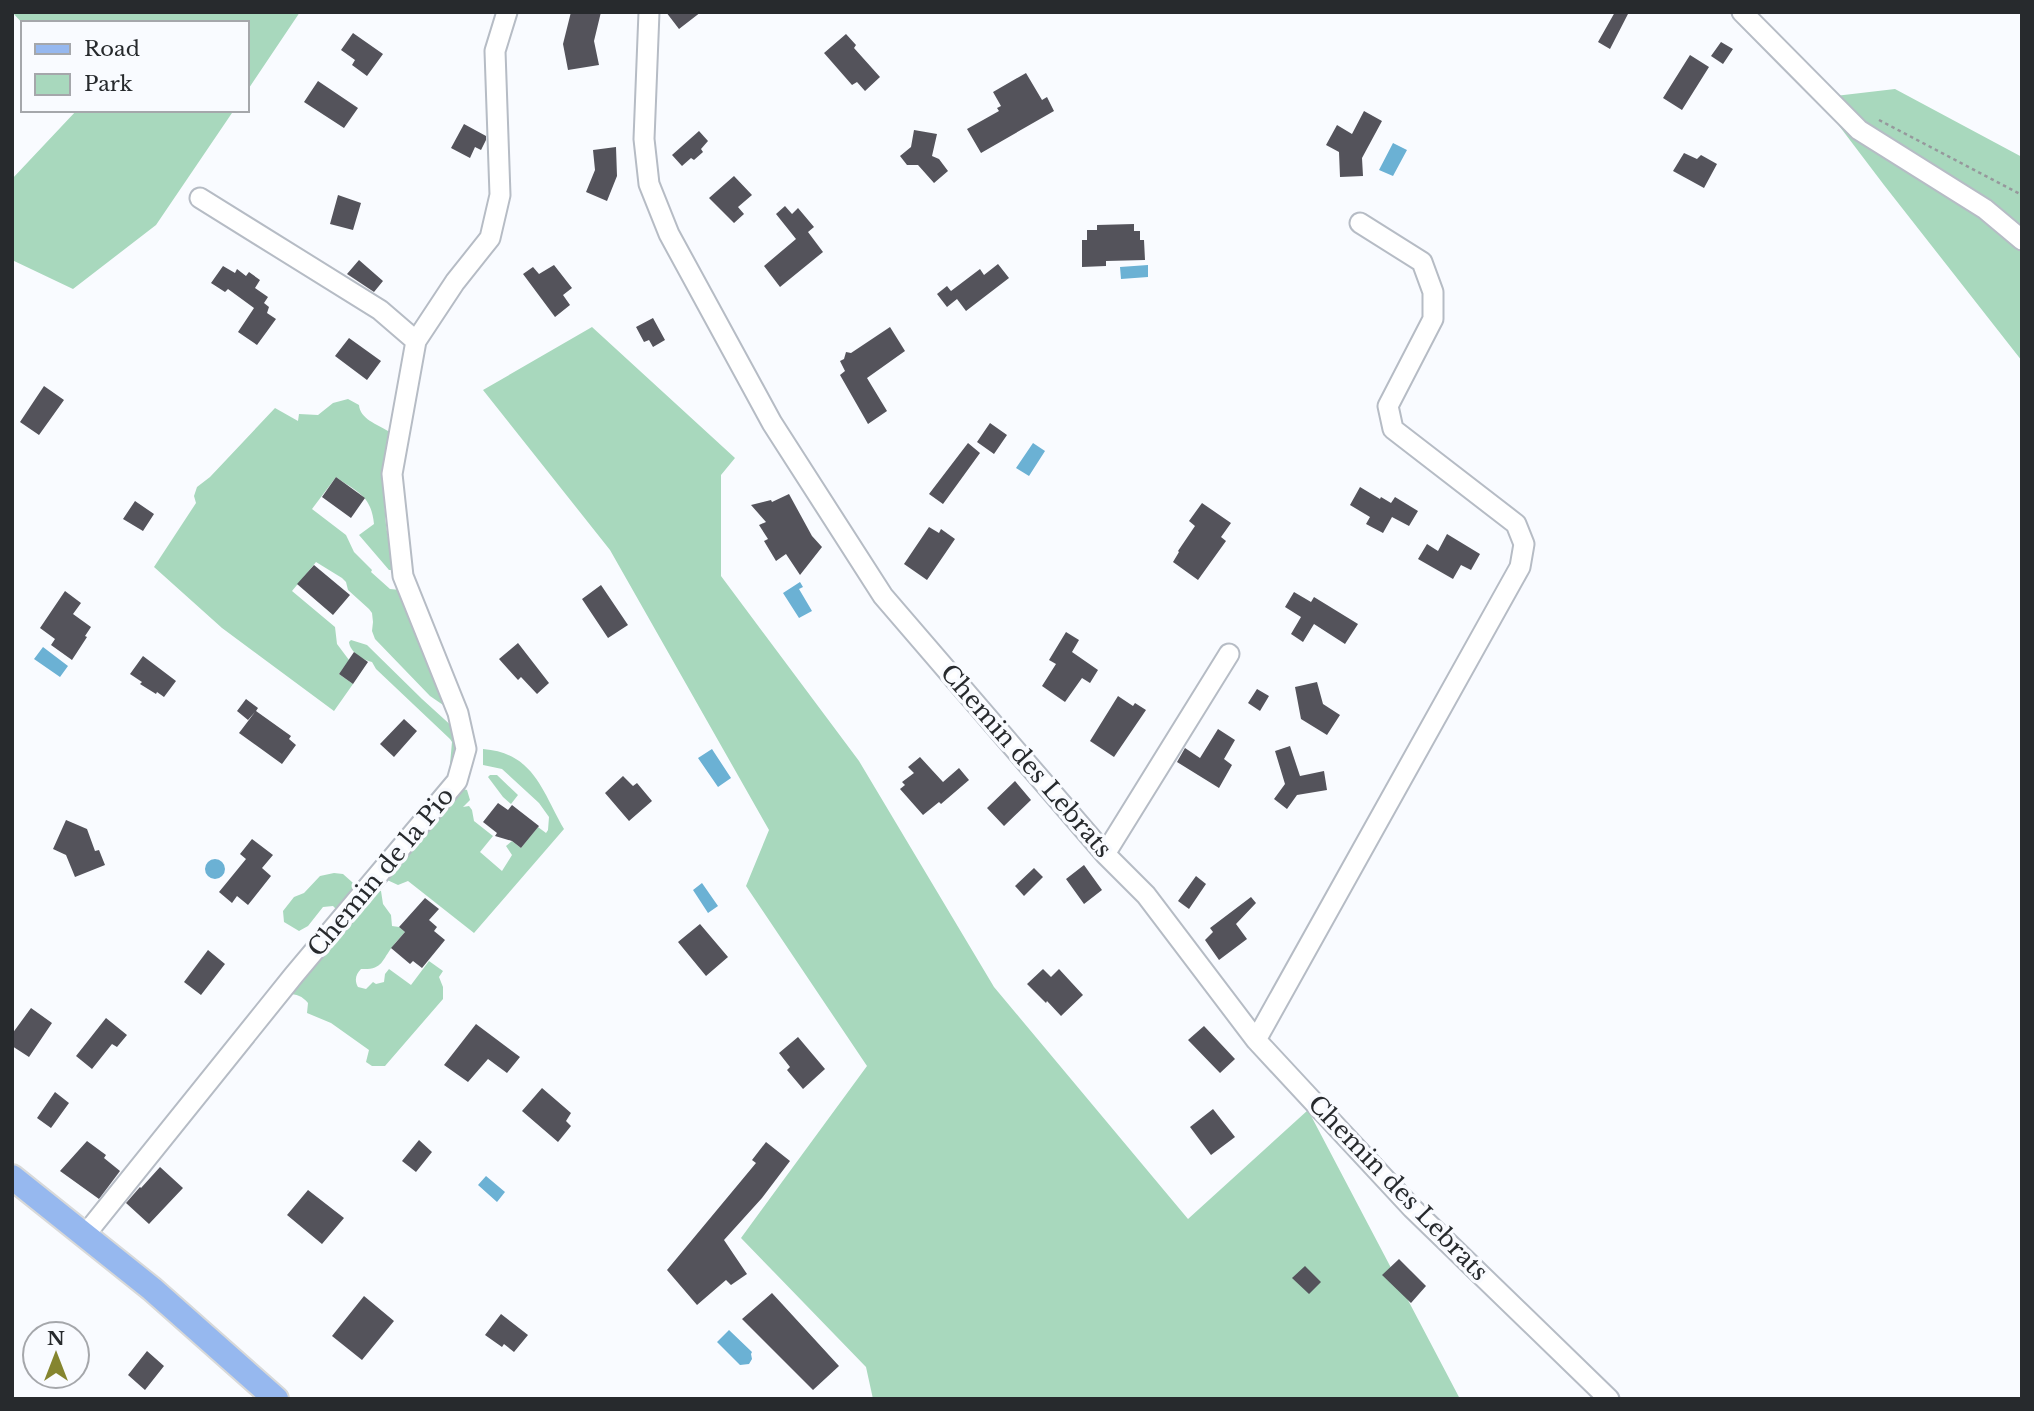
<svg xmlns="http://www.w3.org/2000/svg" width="2034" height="1411" viewBox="0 0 2034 1411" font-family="'Libre Baskerville',serif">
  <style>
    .green { fill: #a8d8bd }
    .water { fill: #6bb1d4 }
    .building { fill: #54535b }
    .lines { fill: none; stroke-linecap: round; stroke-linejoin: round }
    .minor-casing { stroke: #b6bcc5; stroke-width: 23 }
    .major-casing { stroke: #d8d9d9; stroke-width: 28 }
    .path { stroke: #96989c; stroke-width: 2.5; stroke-dasharray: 3.5 3.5; stroke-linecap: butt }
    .minor { stroke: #fff; stroke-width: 19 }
    .major { stroke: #96b8ef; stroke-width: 24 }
    .labels { text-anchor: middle; stroke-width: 7; stroke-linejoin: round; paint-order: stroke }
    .street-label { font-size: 24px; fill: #272a2d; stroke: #f9fbff }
  </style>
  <rect width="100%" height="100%" fill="#f9fbff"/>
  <path class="green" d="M12,12h288l-53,79v-68h-224v1z
    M1895,89l127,68v204l-138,-176 -66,-87z
    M77,110h157l-78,115 -83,64 -61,-29v-81z
    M592,327l143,131 -14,17v101l138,185 135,226 194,232 120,-109 152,289h-587l-7,-32 -125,-129 126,-172 -121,-180 23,-56 -159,-280 -127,-160z
    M348,399l11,6c1,14 18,19 29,26 4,20 -2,41 -3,61 -2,26 4,53 10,78h-6l-30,-35 15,-11c-3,-29 -16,-31 -38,-47l-24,32 34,26 8,17 18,18 -1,2 19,17 10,1 46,117 -16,-11 -55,-57 -3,-8 1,-9 -1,-9 -3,-4 -21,-19 -2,-8 -4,-4 -26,-16 -24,29 43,36 2,17 12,16 -10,14 14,10 -19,27 -112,-83 -68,-61 42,-64 -2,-7 3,-9 13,-10 65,-69 23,13 1,-7 19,1 15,-12z
    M351,640l16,5 55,54 33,30 4,8 -5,30 -4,-3 2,-22 -2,-3 -74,-70 -4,-7c-9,-2 -22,-10 -23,-20z
    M483,749c51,4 59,42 81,80l-90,104 -66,-52 -10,4 -13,-6 74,-91 8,2 3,10 -7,7 6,-1 3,4 2,11 19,15 -13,16 22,19 10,-16 -6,-9 6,-5 9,7 17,-21 8,6 2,-3 1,-13 -10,-14 -37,-34 -19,-4z
    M490,775h7l21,20 -7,9 -8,-7 -15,-20z
    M334,873l9,1 18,16 20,1 2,13 8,11 1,11 7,1 6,5c-4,5 -9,9 -12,14 -12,15 -10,24 -32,23 -5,5 -7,11 -3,18l8,2 7,-7 3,2 8,-2 1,-8 4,-5 22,16 18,-24 14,10 -4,6 4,10v12l-58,67h-13l-6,-4 3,-12 -38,-27 -24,-10 1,-10c-6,-7 -11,-9 -20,-9l52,-63 7,-1 1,-9 -15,-15 -10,1 -15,19 -9,5 -15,-9 -1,-11 11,-14 10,-4 16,-17z"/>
  <path class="water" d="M1393,143l14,7 -14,26 -14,-6z
    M1148,265v12l-27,2 -1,-12z
    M1033,443l12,8 -16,25 -13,-8z
    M800,582l3,5 -4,2 13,22 -13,7 -16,-25z
    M43,647l25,19 -8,11 -26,-18z
    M712,749l19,29 -13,9 -20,-29z
    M205 869a10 10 0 1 1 20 0a10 10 0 1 1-20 0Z
    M702,883l16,23 -10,7 -15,-23z
    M486,1176l19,16 -8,10 -19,-17z
    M729,1330l23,22 -1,2 1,5 -3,5 -9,1 -23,-23z"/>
  <path class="building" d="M571,12h30l-7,29 5,24 -31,5 -5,-26z
    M666,12h35l-22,17z
    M1615,12h14l-19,37 -12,-7z
    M353,33l30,21 -16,22 -15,-11 3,-5 -14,-10z
    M846,34l10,11 -2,3 26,29 -15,14 -8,-9 -5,3 -28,-32z
    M1721,42l12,7 -10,15 -12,-8z
    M1690,55l19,12 -27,43 -19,-12z
    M1026,73l16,27 5,-3 7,14 -73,42 -14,-24 32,-18 -2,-3 4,-2 -8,-14z
    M318,81l40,27 -14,20 -40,-26z
    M1364,111l18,10 -20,37 1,18 -23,1 -1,-25 -13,-7 11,-20 15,9z
    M464,124l22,12v4l-5,10 -6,-3 -5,11 -19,-10z
    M914,130l23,4 -5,22 7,3 9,12 -14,12 -16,-18h-11l-7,-9 11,-9z
    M699,131l9,10 -7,8 2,3 -9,8 -3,-2 -9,8 -10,-11z
    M616,147l1,29 -10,25 -21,-9 9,-22 -2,-20z
    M1684,153l13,6 4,-4 16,9 -13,24 -31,-17z
    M734,176l18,19 -14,12 6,7 -10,9 -25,-25z
    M338,195l23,8 -8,27 -23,-6z
    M785,206l7,8 6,-6 16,19 -6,5 15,20 -43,35 -16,-21 32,-27 -20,-25z
    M1134,224v7h6v9h4l1,20 -39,1v5l-24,1v-27h5v-10h10v-5z
    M359,260l24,21 -9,11 -27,-18z
    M998,264l11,14 -43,33 -9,-12 -10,8 -10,-13 10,-8 4,5 29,-22 4,6z
    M554,265l18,23 -9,7 7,10 -15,12 -32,-43 10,-7 6,7z
    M223,266l12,7 2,-4 9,7 3,-4 11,8 -5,8 13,9 -4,6 5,4 -2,6 9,6 -19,26 -19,-13 16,-24 -26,-19 -3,3 -14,-9z
    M653,318l12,22 -12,7 -4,-7 -5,2 -8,-15z
    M890,327l15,24 -38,27 20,33 -19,13 -28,-49 5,-4 -5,-10 4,-2 2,-7 5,1z
    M349,338l32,23 -14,19 -32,-24z
    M44,386l20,14 -25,35 -19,-13z
    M990,423l17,12 -13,19 -17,-12z
    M968,443l12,10 -37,51 -14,-10z
    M336,477l29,21 -14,20 -29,-21z
    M1360,487l20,12 1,-2 10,6 4,-6 23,14 -9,15 -17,-9 -9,16 -17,-9 4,-7 -20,-12z
    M789,494l23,42 10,11 -22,28 -14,-21 -10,7 -12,-20 4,-2 -9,-14 7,-3 -15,-17 20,-5 1,2z
    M135,501l19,13 -11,17 -20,-12z
    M1202,503l29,20 -10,14 5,4 -28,39 -25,-18 6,-10 -1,-1 17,-25 -6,-5z
    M929,527l10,6 2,-4 14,10 -28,41 -23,-16z
    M1447,534l33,20 -9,16 -10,-5 -8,14 -35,-20 9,-15 11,7z
    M314,565l36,30 -17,20 -36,-31z
    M601,585l27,40 -20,13 -26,-39z
    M65,591l16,12 -8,11 18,13 -6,9 2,1 -15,23 -21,-15 4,-6 -15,-11z
    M1294,592l17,10 3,-5 44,27 -13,20 -31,-20 -11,18 -12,-8 10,-17 -16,-10z
    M1066,632l13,8 -7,12 26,18 -8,13 -8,-5 -17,24 -23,-16 14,-22 -7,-4z
    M518,643l31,40 -12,11 -16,-17 -3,3 -19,-21z
    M354,652l14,10 -15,22 -14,-10z
    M143,656l33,25 -12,16 -7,-5 -1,2 -16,-10 2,-2 -12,-8z
    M1317,682l6,22 17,11 -13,20 -26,-16 -6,-32z
    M1257,689l12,7 -9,15 -12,-8z
    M1118,696l15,10 2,-3 11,7 -32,47 -24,-16z
    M246,699l12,9 -2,3 35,25 -2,3 7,6 -14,19 -43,-31 16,-21 -7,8 -11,-9z
    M404,719l13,12 -23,26 -14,-13z
    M1218,729l17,11 -11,19 8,6 -13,23 -42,-26 8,-14 15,10z
    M1290,746l10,30 24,-5 3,19 -30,5 -10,14 -13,-10 11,-15 -10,-33z
    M920,757l23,25 16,-14 10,12 -28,24 -2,-2 -16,13 -23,-26 5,-4 -3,-3 12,-9 -6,-6z
    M623,776l10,10 4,-3 15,18 -23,20 -24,-28z
    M1015,781l16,19 -27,26 -17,-18z
    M498,803l10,7 4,-5 27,21 -18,22 -9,-7 -17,-5 2,-3 -14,-11z
    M66,820l21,9 8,22 4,-1 6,15 -30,12 -9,-22 -13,-6z
    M252,839l21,16 -11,13 9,8 -23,29 -11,-9 -5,7 -13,-11 27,-33 -6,-5z
    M1084,865l18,25 -18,14 -18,-25z
    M1034,868l9,9 -19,19 -9,-10z
    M1196,876l10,8 -17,25 -11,-8z
    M1251,897l5,6 -20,21 11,15 -28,21 -14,-20 8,-8 -3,-4z
    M425,898l14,11 -10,11 8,7 -3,4 11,9 -23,28 -9,-7 -3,3 -19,-16 14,-16 -6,-5z
    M700,924l28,33 -22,19 -28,-34z
    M208,950l17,14 -24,31 -17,-13z
    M1043,969l8,8 8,-8 24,26 -22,21 -14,-15 -1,2 -19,-19z
    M31,1008l21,15 -23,34 -17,-11v-12z
    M106,1018l21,17 -10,12 -5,-3 -20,25 -16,-13z
    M476,1024l44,33 -13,16 -19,-14 -20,23 -24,-17z
    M1204,1026l31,33 -15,14 -32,-33z
    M798,1037l27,32 -22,20 -16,-19 3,-3 -11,-14z
    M542,1088l29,25 -5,8 5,5 -13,16 -36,-31z
    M55,1092l14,11 -18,25 -14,-10z
    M1213,1109l22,28 -24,18 -21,-28z
    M419,1140l13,12 -16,20 -14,-11z
    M87,1141l19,14 -2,3 16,13 -21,28 -39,-28z
    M766,1142l24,19 -28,37 -38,42 23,34 -16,11 -5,-5 -29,25 -30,-35 89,-107 -4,-3z
    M160,1167l23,21 -34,36 -23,-21 14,-16 1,1z
    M308,1190l36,28 -22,26 -35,-29z
    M1399,1259l27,27 -15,17 -29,-28z
    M1305,1266l16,16 -12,12 -17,-16z
    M772,1293l67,73 -26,24 -71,-71z
    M364,1296l30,25 -32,39 -30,-24z
    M501,1314l27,21 -14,17 -10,-8 -2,3 -17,-12z
    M147,1351l17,15 -19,24 -17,-15z"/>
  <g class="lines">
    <defs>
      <path id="minor" d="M649,12l-5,127 5,45 20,50 103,189 111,173 222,258 41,41 110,145 156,168 197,191
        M1742,12l117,118 126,79 37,31
        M200,198l180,112 36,31
        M1105,854l124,-200
        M1256,1040l264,-473 4,-23 -8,-20 -123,-95 -5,-23 45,-87v-27l-11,-30 -62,-39
        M85,1235l209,-260 163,-194 9,-32 -8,-36 -55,-137 -11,-102 24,-133 39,-59 35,-44 10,-43 -5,-144 12,-39"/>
      <path id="major" d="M12,1177l140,112 124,110"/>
    </defs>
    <use href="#minor" class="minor-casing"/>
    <use href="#major" class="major-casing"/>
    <path class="path" d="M1879,120l143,75"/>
    <use href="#minor" class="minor"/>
    <use href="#major" class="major"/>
  </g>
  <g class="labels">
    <g class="street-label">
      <text transform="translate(1026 761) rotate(49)" y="8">Chemin des Lebrats</text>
      <text transform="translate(381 872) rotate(-50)" y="8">Chemin de la Pio</text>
      <text transform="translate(1398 1188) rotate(46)" y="8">Chemin des Lebrats</text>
    </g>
  </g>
  <rect width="2034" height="1411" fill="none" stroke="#272a2d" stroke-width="28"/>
  <rect x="21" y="21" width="228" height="91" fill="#f9fbff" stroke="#a5a7ab" stroke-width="2"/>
  <rect x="35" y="44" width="35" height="10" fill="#96b8ef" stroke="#a5a7ab" stroke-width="2"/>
  <text x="84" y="56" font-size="21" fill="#272a2d">Road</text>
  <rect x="35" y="74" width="35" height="21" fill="#a8d8bd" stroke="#a5a7ab" stroke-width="2"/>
  <text x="84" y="91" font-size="21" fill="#272a2d">Park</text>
  <g transform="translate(56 1355)"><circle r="33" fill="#f9fbff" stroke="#a5a7ab" stroke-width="2"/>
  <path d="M0-5L12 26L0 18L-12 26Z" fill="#85852f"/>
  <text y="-10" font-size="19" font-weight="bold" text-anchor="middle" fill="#272a2d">N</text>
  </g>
</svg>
